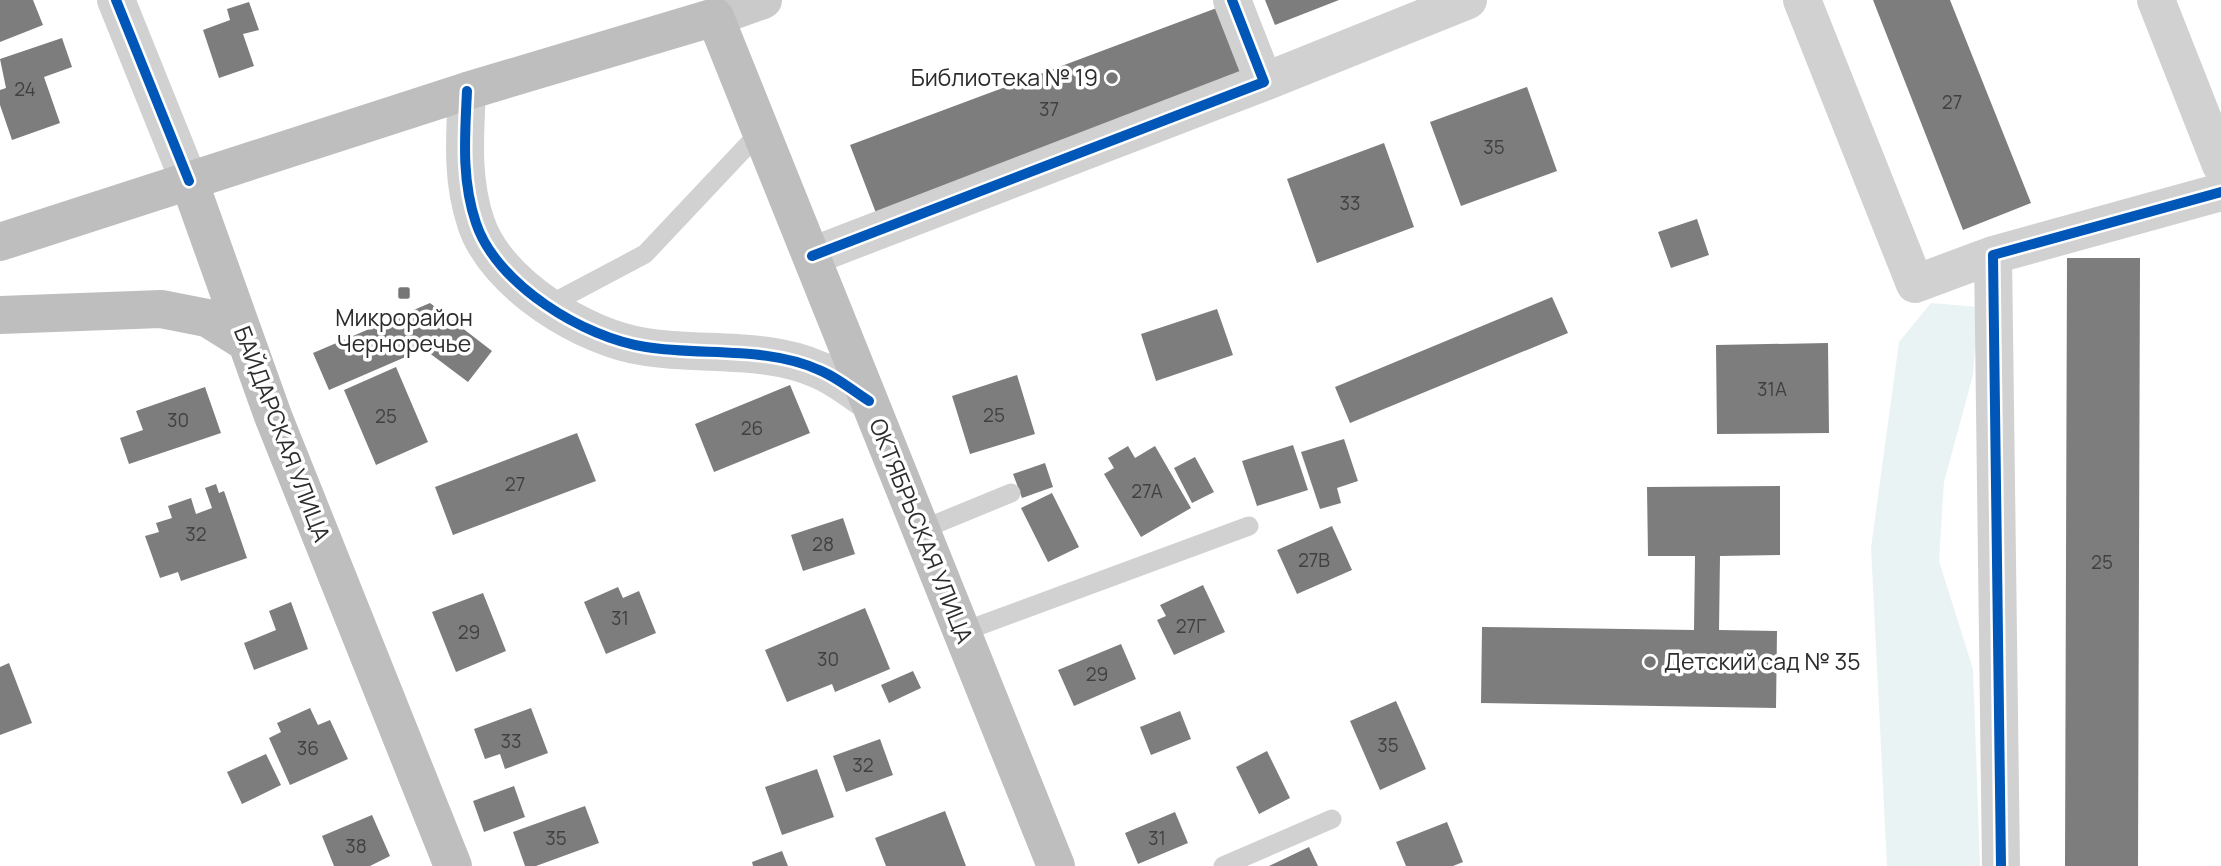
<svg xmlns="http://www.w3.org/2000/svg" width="2221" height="866" viewBox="0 0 2221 866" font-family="Manrope,sans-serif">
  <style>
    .green { fill: #eaf3f3 }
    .building { fill: #7d7d7d }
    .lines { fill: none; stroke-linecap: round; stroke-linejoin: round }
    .lane { stroke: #d1d1d1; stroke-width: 19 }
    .street { stroke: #d1d1d1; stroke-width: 38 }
    .secondary { stroke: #cacaca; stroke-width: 38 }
    .highway { stroke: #bebebe; stroke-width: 38 }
    .cycleway-casing { stroke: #fff; stroke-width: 15 }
    .cycleway { stroke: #0057b8; stroke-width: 10 }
    .poi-dot { fill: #767676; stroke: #fff; stroke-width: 2.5 }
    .labels { text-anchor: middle; stroke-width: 7; stroke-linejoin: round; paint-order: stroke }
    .number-label { font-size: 19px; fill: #404040 }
    .poi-label { font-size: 23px; fill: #2c2c2c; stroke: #fff; text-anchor: end }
    .street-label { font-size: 23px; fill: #2c2c2c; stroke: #fff }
  </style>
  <rect width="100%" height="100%" fill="#fff"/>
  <path class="green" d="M1931,303l47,4 -5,68 -29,107 -5,79 34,108 7,197h-93l-16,-318 28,-206z"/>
  <path class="building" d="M0,0h33l10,25 -43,17z
    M1265,0h74l-64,25z
    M1873,0h77l81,203 -68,27z
    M249,2l10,28 -16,4 11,32 -35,12 -16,-48 27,-10 -3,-11z
    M1222,6l26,68 -372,139 -26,-68z
    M62,38l10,29 -28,10 16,46 -48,17 -12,-35v-15l6,-2 -6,-29z
    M1527,87l30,84 -96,35 -31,-84z
    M1384,143l30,84 -97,36 -30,-84z
    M1697,219l12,36 -38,13 -13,-36z
    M2067,258h73l-2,608h-73z
    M1552,297l16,36 -218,90 -15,-36z
    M430,303l62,48 -24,31 -44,-33 -95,41 -16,-37z
    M1217,309l16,46 -77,26 -15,-47z
    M1828,343l1,90 -112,1 -1,-89z
    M396,367l32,75 -52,23 -32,-75z
    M1017,375l18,59 -65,20 -18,-58z
    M790,385l20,48 -96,39 -19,-48z
    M205,387l16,46 -92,31 -9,-26 23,-8 -7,-19z
    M577,433l19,48 -143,54 -18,-48z
    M1344,439l14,42 -21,7 4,15 -21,6 -19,-57z
    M1293,445l15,45 -51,16 -15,-45z
    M1128,446l7,12 20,-12 36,62 -50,29 -37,-63 10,-6 -6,-10z
    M1195,457l19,35 -22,11 -18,-35z
    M1045,463l8,24 -31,11 -9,-24z
    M216,484l3,9 5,-2 23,67 -66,23 -3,-9 -18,6 -15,-42 14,-4 -3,-9 16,-5 -4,-12 23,-8 5,16 16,-6 -7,-20z
    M1780,486v69l-60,1 -1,74 58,1 -1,77 -295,-5 1,-76 212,3 1,-74h-47l-1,-69z
    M1052,493l27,54 -31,15 -27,-54z
    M843,518l12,36 -52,17 -12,-36z
    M1332,526l20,44 -55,24 -20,-44z
    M1203,585l22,47 -51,23 -17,-35 9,-4 -6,-11z
    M618,587l5,11 16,-7 17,42 -50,21 -22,-52z
    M483,593l23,58 -50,21 -24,-60z
    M291,602l17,47 -54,21 -10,-27 32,-13 -7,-19z
    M865,608l25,61 -55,23 -3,-8 -45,18 -22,-52z
    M1121,644l15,35 -62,27 -16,-36z
    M9,663l23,60 -32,12v-68z
    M913,671l8,17 -32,15 -8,-18z
    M1396,701l30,68 -46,21 -30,-69z
    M310,708l8,17 12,-5 18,39 -58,26 -21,-47 12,-6 -4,-9z
    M531,708l17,45 -43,16 -5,-15 -15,5 -11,-30z
    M1180,711l11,28 -40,16 -11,-28z
    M880,739l13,36 -47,17 -13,-36z
    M1267,751l23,47 -31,16 -23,-47z
    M266,754l15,31 -39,19 -15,-32z
    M817,769l17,48 -52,18 -17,-48z
    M514,786l11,31 -41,15 -11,-31z
    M585,806l14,37 -63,23h-11l-12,-34z
    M945,811l21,55h-80l-11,-28z
    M1175,812l13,31 -50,21 -13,-31z
    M372,815l18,41 -20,10h-36l-12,-30z
    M1447,822l16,40 -10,4h-47l-10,-24z
    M1309,847l9,19h-49z
    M782,851l6,15h-35l-1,-4z"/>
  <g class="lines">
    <path class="lane" d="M547,306l98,-52 115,-122
      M921,530l90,-37
      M962,632l287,-106
      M1223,866l109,-47"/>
    <path class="street" d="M116,0l73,181
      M1802,0l113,284 78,-29
      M2156,0l65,165
      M1264,82l204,-82
      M467,91c-2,44 -6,88 9,132 20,61 108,115 170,124 56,9 120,-1 173,23 18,7 34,21 50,31
      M812,256l452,-174 -32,-82
      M2001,866l-8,-611 228,-63"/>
    <path class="secondary" d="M715,17l48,-17"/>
    <path class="highway" d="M189,181l84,235 180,450
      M0,242l467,-151 248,-74 341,849
      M0,315l161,-6 46,9 40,25"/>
    <defs>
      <path id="cycleway" d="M116,0l73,181
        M467,91c-2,44 -6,88 9,132 20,61 108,115 170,124 56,9 120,-1 173,23 18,7 34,21 50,31
        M812,256l452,-174 -32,-82
        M2001,866l-8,-611 228,-63"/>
    </defs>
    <use href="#cycleway" class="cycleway-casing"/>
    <use href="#cycleway" class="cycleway"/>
  </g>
  <g class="poi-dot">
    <circle cx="1112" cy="78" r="7"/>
    <rect x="397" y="286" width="14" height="14" rx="3.5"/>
    <circle cx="1650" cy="662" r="7"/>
  </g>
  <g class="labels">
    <g class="number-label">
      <text x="25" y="96">24</text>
      <text x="1952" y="109">27</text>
      <text x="1049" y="116">37</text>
      <text x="1494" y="154">35</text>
      <text x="1350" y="210">33</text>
      <text x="1772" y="396">31А</text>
      <text x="994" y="422">25</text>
      <text x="386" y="423">25</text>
      <text x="178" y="427">30</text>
      <text x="752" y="435">26</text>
      <text x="515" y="491">27</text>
      <text x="1147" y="498">27А</text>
      <text x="196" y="541">32</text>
      <text x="823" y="551">28</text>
      <text x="1314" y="567">27В</text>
      <text x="2102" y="569">25</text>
      <text x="620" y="625">31</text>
      <text x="1191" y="633">27Г</text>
      <text x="469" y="639">29</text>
      <text x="828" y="666">30</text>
      <text x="1097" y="681">29</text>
      <text x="511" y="748">33</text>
      <text x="1388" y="752">35</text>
      <text x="308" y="755">36</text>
      <text x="863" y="772">32</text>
      <text x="556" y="845">35</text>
      <text x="1157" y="845">31</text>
      <text x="356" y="853">38</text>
    </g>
    <g class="poi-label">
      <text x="1098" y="86">Библиотека № 19</text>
      <text x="404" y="326" text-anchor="middle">Микрорайон<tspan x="404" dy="26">Черноречье</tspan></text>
      <text x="1664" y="670" text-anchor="start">Детский сад № 35</text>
    </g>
    <g class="street-label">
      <text transform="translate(282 434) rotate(69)" y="8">БАЙДАРСКАЯ УЛИЦА</text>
      <text transform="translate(921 531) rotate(68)" y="8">ОКТЯБРЬСКАЯ УЛИЦА</text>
    </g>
  </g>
</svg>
